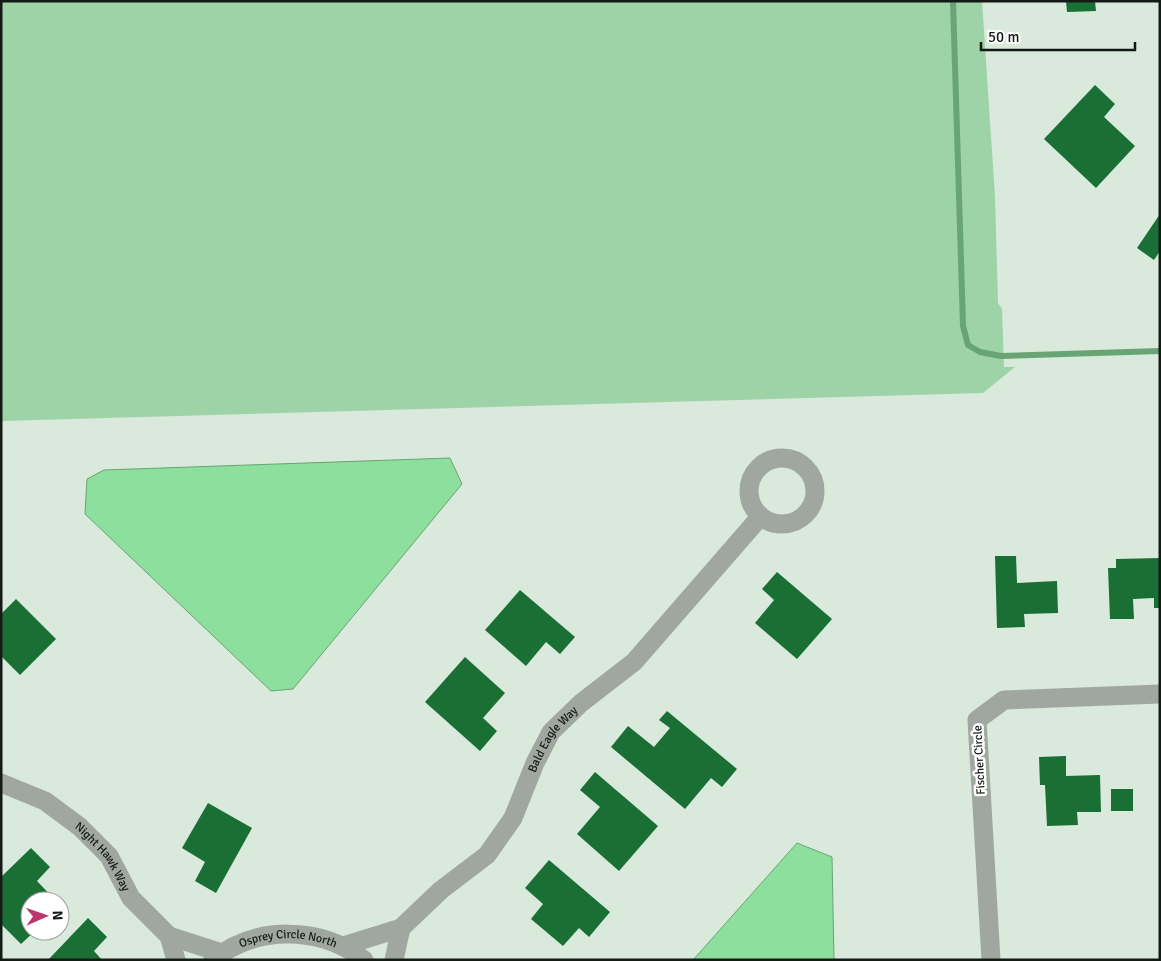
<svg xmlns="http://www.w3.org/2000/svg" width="1161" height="961" viewBox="0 0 1161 961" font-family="Signika,sans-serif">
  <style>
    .green { fill: #9ed2a7 }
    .water { fill: #8ddf9d; stroke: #69a474 }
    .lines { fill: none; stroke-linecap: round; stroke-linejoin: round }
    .stream { stroke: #69a474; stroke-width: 6 }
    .building { fill: #196f34 }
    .street { stroke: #a0a7a1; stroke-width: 19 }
    .labels { text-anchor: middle; stroke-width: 5; stroke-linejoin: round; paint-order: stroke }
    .street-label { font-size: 12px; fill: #141a15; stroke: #fff }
  </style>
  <rect width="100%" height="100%" fill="#d9e9db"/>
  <path class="green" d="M1,1h981l13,196 3,106 4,6 2,58h11l-32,26 -982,28z"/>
  <path class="water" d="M450,458l12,26 -169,205 -22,2 -186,-177 2,-35 17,-9z
    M797,843l35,14 2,103h-141z"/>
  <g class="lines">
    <path class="stream" d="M953,1l10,325 5,19 12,7 21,4 159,-5"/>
  </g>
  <path class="building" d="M1066,1h29l1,10 -29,1z
    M1095,85l20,19 -11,13 31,29 -39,42 -52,-49z
    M1160,214v37l-6,9 -17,-12z
    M995,556h21l1,27 40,-2 1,32 -34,1 1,13 -28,1z
    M1160,558v50h-6v-10l-21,1 1,20h-24l-2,-51h8v-9z
    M777,572l55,47 -35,40 -42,-36 19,-23 -12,-11z
    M520,590l55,47 -15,17 -14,-12 -20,24 -41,-36z
    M16,599l40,40 -36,36 -19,-19v-42z
    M465,657l40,36 -22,25 14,13 -17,20 -55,-49z
    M667,711l70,58 -15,18 -11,-9 -26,31 -74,-62 17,-21 26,21 16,-19 -11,-8z
    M1066,756v20l34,-1 1,37h-24l1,13 -31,1 -2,-41h-5l-1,-28z
    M595,772l63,54 -39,45 -42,-37 23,-27 -20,-17z
    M1111,789h22v22h-22z
    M208,803l44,25 -36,65 -21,-12 10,-19 -23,-14z
    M31,848l19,19 -13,14 19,20h-26v30h5l-14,13 -20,-20v-47z
    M549,860l61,52 -21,25 -10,-9 -16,18 -32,-27 12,-15 -18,-16z
    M88,918l19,19 -13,14 8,9h-54z"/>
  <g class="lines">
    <g class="street">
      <circle cx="782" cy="491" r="33"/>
      <path id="s1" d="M1,783l44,18 35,26 29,29 22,42 38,38 7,24"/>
      <path d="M169,936l53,17"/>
      <path id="s2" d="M343,946l58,-18 40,-38 46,-35 26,-37 22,-55 16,-31 30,-29 53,-41 126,-145"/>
      <path id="s3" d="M213,960c43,-35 108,-34 151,0"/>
      <path d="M394,960l7,-32"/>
      <path d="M991,960l-14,-240 27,-20 156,-6"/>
    </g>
  </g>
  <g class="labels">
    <g class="street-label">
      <text dy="4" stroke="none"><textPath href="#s2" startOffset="308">Bald Eagle Way</textPath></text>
      <text transform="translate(979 760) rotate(-93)" y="4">Fischer Circle</text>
      <text dy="4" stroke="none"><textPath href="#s1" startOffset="129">Night Hawk Way</textPath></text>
      <text dy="4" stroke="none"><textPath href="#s3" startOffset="81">Osprey Circle North</textPath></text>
    </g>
  </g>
  <rect width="1161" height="961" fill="none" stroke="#141a15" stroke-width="5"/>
  <g transform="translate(45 916) rotate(88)"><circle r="24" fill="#ffffff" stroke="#a1a3a1"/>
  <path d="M0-4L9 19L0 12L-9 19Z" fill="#be346e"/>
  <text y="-8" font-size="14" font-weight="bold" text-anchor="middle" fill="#141a15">N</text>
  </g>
  <path d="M981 42v8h154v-8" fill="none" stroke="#141a15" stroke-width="2.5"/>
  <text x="988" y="42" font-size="15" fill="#141a15" stroke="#ffffff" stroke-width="4" paint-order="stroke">50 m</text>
</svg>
